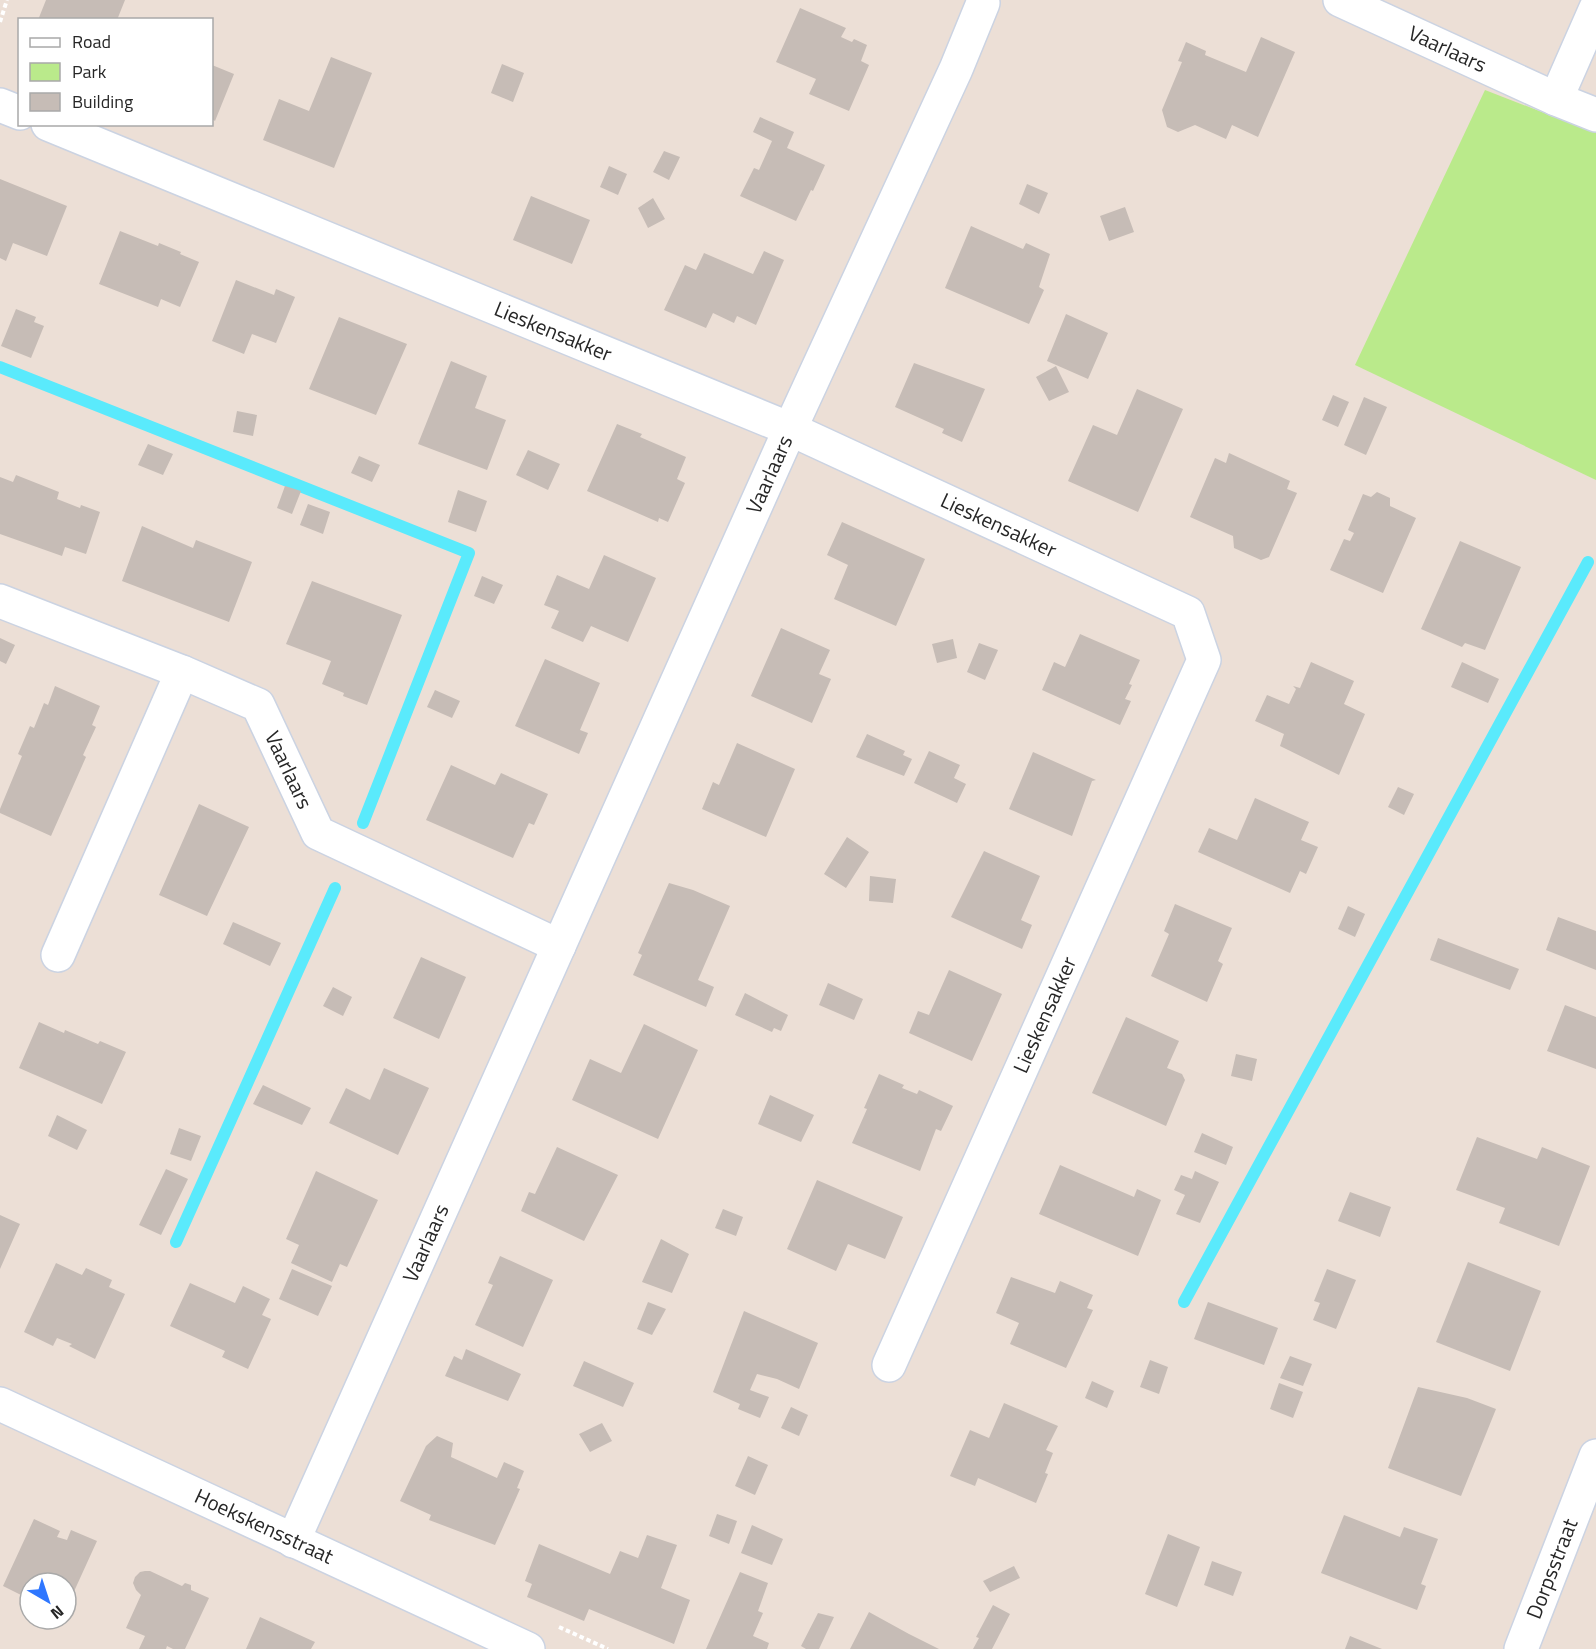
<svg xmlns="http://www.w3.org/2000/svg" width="1596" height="1649" viewBox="0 0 1596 1649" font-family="'Titillium Web',sans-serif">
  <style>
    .green { fill: #baea8b }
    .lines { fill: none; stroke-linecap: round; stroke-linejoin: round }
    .stream { stroke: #5aeafc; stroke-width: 12 }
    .building { fill: #c6bcb6 }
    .minor-casing { stroke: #cbd3e2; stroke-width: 36 }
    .path { stroke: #fff; stroke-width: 4; stroke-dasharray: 4.5 3; stroke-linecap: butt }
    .minor { stroke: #fff; stroke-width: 33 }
    .labels { text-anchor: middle; stroke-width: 5; stroke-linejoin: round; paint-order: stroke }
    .street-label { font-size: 21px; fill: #272727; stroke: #fff }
  </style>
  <rect width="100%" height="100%" fill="#ecdfd6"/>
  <path class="green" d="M1485,90l111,43v347l-241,-115z"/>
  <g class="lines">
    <path class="stream" d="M0,367l469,186 -106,270
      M176,1242l159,-354
      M1184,1302l404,-740"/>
  </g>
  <path class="building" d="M46,0h79l-8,20h-79z
    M800,8l46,20 -5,9 11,5 2,-3 13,6 -6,16 8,4 -20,46 -40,-17 7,-15 -40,-17z
    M1261,37l34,15 -37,85 -26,-12 -6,14 -31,-14 -17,7 -11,-5 -5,-17 20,-48 -4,-1 8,-19 20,9 -1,4 41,17z
    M331,57l41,16 -38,95 -71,-28 16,-41 30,12z
    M502,64l22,9 -11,29 -22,-9z
    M212,65l22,9 -19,47 -3,-2z
    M760,117l34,15 -7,16 38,17 -12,26 -2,-1 -15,31 -56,-25 14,-28 5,2 13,-29 -19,-9z
    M664,151l16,6 -11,23 -16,-8z
    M609,166l18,8 -9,21 -18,-8z
    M0,179l67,27 -20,50 -34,-13 -7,18 -6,-3z
    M1027,184l21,9 -9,21 -20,-10z
    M531,196l59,24 -18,44 -59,-24z
    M653,198l12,21 -17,9 -10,-20z
    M1125,207l9,25 -25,9 -9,-25z
    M971,226l52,23 3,-6 24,11 -11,33 5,3 -15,34 -84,-36z
    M120,231l38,15 1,-3 22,9 -1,2 19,8 -19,45 -19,-8 -3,8 -59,-23z
    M764,251l20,9 -28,65 -19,-9 -3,7 -21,-10 -7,15 -42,-18 21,-45 11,5 8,-17 49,21z
    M236,280l38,15 2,-6 19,8 -19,46 -24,-9 -8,20 -32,-13z
    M16,309l20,8 -2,5 10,4 -13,32 -30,-12z
    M1066,314l42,19 -20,46 -41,-18z
    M339,317l68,27 -31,71 -67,-26z
    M451,361l36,15 -12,32 31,12 -19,50 -69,-26z
    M914,363l71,26 -23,53 -20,-9 2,-4 -49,-22z
    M1056,366l13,26 -20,9 -13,-24z
    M1137,389l46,20 -45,103 -70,-31 25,-56 24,10z
    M1333,395l16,7 -11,25 -16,-7z
    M1364,397l23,10 -21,48 -22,-10z
    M237,411l20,4 -4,21 -20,-4z
    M617,424l25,10 -2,3 46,20 -9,22 8,4 -17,39 -9,-4 -1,4 -71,-31z
    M148,444l25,10 -10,21 -25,-10z
    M528,450l32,14 -12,26 -32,-15z
    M1229,453l61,28 -3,8 10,4 -28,64 -8,3 -27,-12 -1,-12 -43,-19 25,-59 11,5z
    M359,456l21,9 -8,17 -21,-9z
    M16,475l43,17 -2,7 23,9 1,-3 19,7 -14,42 -21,-7 -3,9 -62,-22v-57l13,5z
    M285,486l16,5 -9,23 -15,-6z
    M458,490l29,11 -11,31 -28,-10z
    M1377,492l13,6v8l26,12 -33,75 -53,-23 14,-31 6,2 4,-8 -6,-3 15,-36 8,3z
    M308,504l22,8 -7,22 -23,-9z
    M842,522l83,37 -29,67 -62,-27 14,-34 -21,-10z
    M142,526l51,22 3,-8 56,22 -23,60 -107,-41z
    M1460,541l61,26 -36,83 -20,-7 -3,4 -41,-18z
    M604,555l52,23 -28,64 -37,-16 -8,16 -32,-14 8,-17 -15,-6 13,-30 32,14z
    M482,576l21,9 -9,19 -20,-8z
    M312,581l90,34 -35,90 -24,-9 1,-3 -22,-9 9,-23 -45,-17z
    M781,628l49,22 -11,24 12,5 -19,44 -61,-27z
    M1080,634l60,26 -11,24 3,1 -7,14 6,2 -11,24 -78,-35 12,-28 11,5z
    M0,638l15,7 -9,19 -6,-3z
    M953,639l4,19 -20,5 -5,-19z
    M979,643l19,7 -13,30 -18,-8z
    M545,659l55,24 -20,47 8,3 -9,21 -64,-28z
    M1311,662l43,19 -10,23 21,10 -26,61 -59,-29 4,-12 -29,-13 12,-26 22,9 7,-15 -3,-3 7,2z
    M1462,662l37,17 -11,24 -37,-16z
    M55,686l45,20 -8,19 4,2 -13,28 3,2 -35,79 -51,-23v-4l22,-53 -4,-2 12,-28 4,2 10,-25 4,2z
    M435,690l25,11 -8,17 -25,-11z
    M867,734l38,17 -2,4 9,4 -8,17 -48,-19z
    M737,743l58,26 -29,68 -64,-28 11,-27 6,3z
    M929,751l31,14 -6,13 12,6 -9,19 -43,-20z
    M1033,752l63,28 -4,1 -20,55 -63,-27z
    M451,765l44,20 6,-12 47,21 -14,31 -5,-2 -16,35 -87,-38z
    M1398,787l16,7 -10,21 -16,-8z
    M1255,798l54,24 -8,18 17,7 -12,27 -6,-3 -10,22 -92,-41 11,-24 28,12z
    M199,804l50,23 -42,89 -48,-21z
    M847,837l22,15 -23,36 -22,-14z
    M984,851l56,25 -19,44 11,5 -10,24 -71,-32z
    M870,876l26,3 -3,24 -24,-2z
    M669,883l24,7 37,16 -32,74 16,7 -8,20 -73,-32 9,-20 -4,-2z
    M1175,904l57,24 -14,33 5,3 -16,38 -56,-26 18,-42 -5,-3z
    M1348,906l17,8 -10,23 -17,-8z
    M1558,917l38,14v39l-50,-20z
    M233,922l48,21 -11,23 -47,-22z
    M1438,938l81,31 -9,21 -80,-30z
    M421,957l45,20 -27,62 -46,-21z
    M949,970l53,24 -30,67 -63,-28 9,-22 11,4z
    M828,983l35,16 -9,21 -35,-15z
    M333,987l19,10 -9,19 -20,-10z
    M745,993l43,22 -7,16 -7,-3 -2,4 -37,-17z
    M1565,1005l31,12v52l-49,-18z
    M1126,1017l53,24 -12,27 15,6 3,6 -19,46 -74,-33z
    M39,1022l25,11 1,-3 33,14 2,-3 26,11 -24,52 -83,-36z
    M644,1024l54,26 -40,89 -86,-39 18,-41 31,14z
    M1236,1054l21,5 -5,22 -21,-5z
    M384,1068l45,20 -31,67 -69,-32 17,-35 24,12z
    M879,1074l25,11 -2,3 15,6 2,-4 34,16 -12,25 -5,-2 -16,42 -68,-28 15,-34 -3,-1z
    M263,1085l48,23 -9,17 -49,-21z
    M770,1095l44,20 -13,27 -43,-18z
    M57,1115l30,15 -10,20 -29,-14z
    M179,1128l22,8 -10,25 -21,-7z
    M1202,1133l31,14 -7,18 -32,-13z
    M1477,1137l60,22 5,-12 48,19 -31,80 -60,-23 6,-15 -49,-18z
    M557,1147l61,28 -34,66 -63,-30 8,-19 6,2z
    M1060,1165l74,32 3,-8 24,11 -23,56 -99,-42z
    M166,1169l22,10 -27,56 -22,-10z
    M316,1171l62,29 -31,67 -7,-3 -8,18 -41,-19 8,-18 -13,-6z
    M1195,1171l24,11 -19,41 -24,-9 9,-19 -11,-5 7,-15 11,4z
    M817,1180l86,37 -18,42 -37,-15 -12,27 -49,-22z
    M1350,1192l41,15 -11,30 -42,-16z
    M723,1209l20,8 -7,19 -21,-8z
    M0,1215l20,9 -20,45z
    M661,1239l28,15 -17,39 -30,-11z
    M500,1256l53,24 -30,67 -48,-22 18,-40 -5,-2z
    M1468,1262l73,29 -31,80 -74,-29z
    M56,1263l26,12 4,-7 26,12 -3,7 16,7 -30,65 -26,-13 3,-2 -15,-6 -4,8 -29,-14z
    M292,1269l40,17 -14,30 -39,-17z
    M1327,1269l29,11 -20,49 -23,-9 7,-17 -6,-2z
    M1011,1277l44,16 5,-12 33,14 -6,13 6,2 -27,58 -56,-24 9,-21 -23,-10z
    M190,1283l45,20 8,-17 27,13 -8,16 9,4 -23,50 -26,-12 3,-6 -55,-25z
    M648,1302l18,7 -14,26 -15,-6z
    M1208,1302l70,26 -14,37 -70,-26z
    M744,1311l74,32 -19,46 -22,-10 -20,-5 -7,16 19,7 -9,21 -22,-9 2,-5 -27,-12z
    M466,1349l55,25 -13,27 -63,-25 9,-20 8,4z
    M1290,1356l22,8 -9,22 -23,-8z
    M1150,1360l18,7 -9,27 -19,-7z
    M584,1361l50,22 -11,24 -50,-21z
    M1092,1381l22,10 -7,17 -22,-10z
    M1279,1383l24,9 -10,26 -23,-9z
    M1418,1387l49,11 29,11 -35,87 -73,-28z
    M1004,1403l54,23 -12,24 7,3 -8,20 3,1 -12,29 -58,-25 -3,8 -25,-10 20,-46 19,8z
    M791,1407l17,8 -9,21 -18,-8z
    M602,1423l10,18 -22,11 -11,-18z
    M437,1436l16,7 -2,14 46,21 7,-16 20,9 -7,17 3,1 -25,56 -66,-25 2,-5 -31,-14 26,-55z
    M748,1456l20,9 -13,30 -20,-9z
    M717,1514l20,7 -8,23 -20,-8z
    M1344,1515l56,22 4,-10 34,12 -17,45 5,2 -9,24 -96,-37z
    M34,1519l26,12 -3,6 10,3 4,-10 26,11 -31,68v-26h-36v27l-7,-3 4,-9 -24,-12z
    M752,1525l31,14 -11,26 -31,-12z
    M1168,1534l32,13 -23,60 -32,-13z
    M647,1535l30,10 -16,43 29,12 -16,44 -85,-35 -5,12 -57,-24 5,-13 -7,-3 14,-37 71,30 10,-23 18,7z
    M1212,1561l30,11 -9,24 -29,-11z
    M1014,1566l6,12 -30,14 -7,-11z
    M145,1571h5l32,15 3,-3 6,2v5l18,8 -24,51h-12l-6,-3 -1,3h-27l6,-13 -19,-8 15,-33 -5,-5 -3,-7 2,-6 5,-5z
    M740,1572l28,11 -10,28 5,2 -10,23 16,7 -2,6h-61z
    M993,1605l17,9 -18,35h-19l6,-11 -3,-1z
    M869,1612l40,22 30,15h-89z
    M818,1613l16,4 -15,32h-13l-5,-3z
    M260,1617l55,25 -4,7h-65z
    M1350,1636l32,13h-37z"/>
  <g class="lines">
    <defs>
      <g id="minor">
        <path id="s1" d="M1340,0l216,99 40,16"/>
        <path d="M1556,99l40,-91"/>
        <path d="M0,105l20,8"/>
        <path id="s2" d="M48,124l742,305 398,184 16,47 -315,705"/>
        <path id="s3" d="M0,601l182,71 76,33 60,128 241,113"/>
        <path d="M58,955l124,-283"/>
        <path id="s4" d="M0,1404l528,245"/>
        <path id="s5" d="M293,1541l497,-1112 166,-360 27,-66"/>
        <path id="s6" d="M1521,1649l75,-193"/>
      </g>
    </defs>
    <use href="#minor" class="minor-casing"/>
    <path class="path" d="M0,22l7,-22
      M559,1627l49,22"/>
    <use href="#minor" class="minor"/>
  </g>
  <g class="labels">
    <g class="street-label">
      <text dy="7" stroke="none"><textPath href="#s1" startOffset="118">Vaarlaars</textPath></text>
      <text dy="7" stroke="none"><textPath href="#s2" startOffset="546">Lieskensakker</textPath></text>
      <text dy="7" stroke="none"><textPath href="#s5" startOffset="1168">Vaarlaars</textPath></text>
      <text dy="7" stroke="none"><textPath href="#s2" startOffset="1032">Lieskensakker</textPath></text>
      <text dy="7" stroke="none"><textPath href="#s3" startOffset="350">Vaarlaars</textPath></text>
      <text transform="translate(1045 1015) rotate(-66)" y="7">Lieskensakker</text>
      <text dy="7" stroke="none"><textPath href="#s5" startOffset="326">Vaarlaars</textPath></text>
      <text dy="7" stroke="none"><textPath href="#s4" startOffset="291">Hoekskensstraat</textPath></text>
      <text dy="7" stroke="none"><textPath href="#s6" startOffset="86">Dorpsstraat</textPath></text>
    </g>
  </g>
  <rect x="18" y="18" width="195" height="108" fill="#ffffff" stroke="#a9a9a9" stroke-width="1.5"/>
  <rect x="30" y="38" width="30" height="9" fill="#ffffff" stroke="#a9a9a9" stroke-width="1.5"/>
  <text x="72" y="48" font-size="18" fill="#272727">Road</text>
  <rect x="30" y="63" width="30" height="18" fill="#baea8b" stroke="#a9a9a9" stroke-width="1.5"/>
  <text x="72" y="78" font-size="18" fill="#272727">Park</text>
  <rect x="30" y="93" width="30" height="18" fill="#c6bcb6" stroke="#a9a9a9" stroke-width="1.5"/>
  <text x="72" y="108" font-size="18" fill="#272727">Building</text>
  <g transform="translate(48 1601) rotate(141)"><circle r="28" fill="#ffffff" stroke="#a9a9a9" stroke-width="1.5"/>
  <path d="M0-4.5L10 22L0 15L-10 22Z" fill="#2f77ff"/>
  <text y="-9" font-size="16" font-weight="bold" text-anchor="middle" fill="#272727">N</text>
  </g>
</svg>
